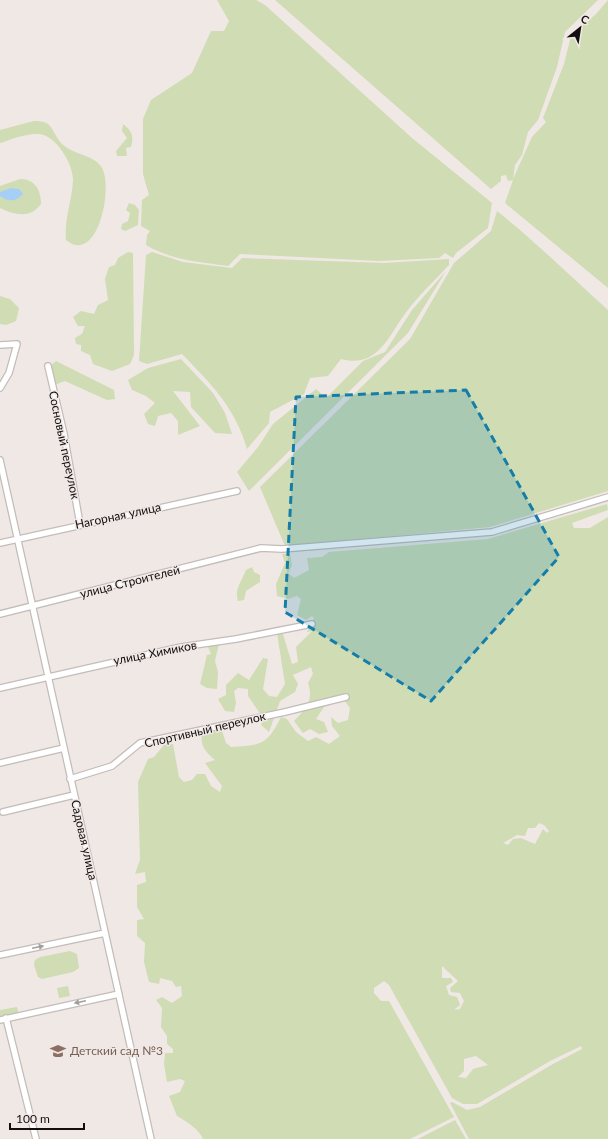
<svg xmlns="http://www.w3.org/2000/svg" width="608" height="1139" viewBox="0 0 608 1139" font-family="Lato,sans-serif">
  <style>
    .green { fill: #cfdcb4; fill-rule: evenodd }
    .water { fill: #a6cff8 }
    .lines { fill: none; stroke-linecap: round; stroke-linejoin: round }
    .minor-casing { stroke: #c3bcb9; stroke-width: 8 }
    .minor { stroke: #fff; stroke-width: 5.5 }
    .oneway { fill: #a09f9f }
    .marked { fill: #147ea8; fill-opacity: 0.2; stroke: #147ea8; stroke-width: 3; stroke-dasharray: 8 5; stroke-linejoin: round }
    .labels { text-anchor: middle; stroke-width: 3; stroke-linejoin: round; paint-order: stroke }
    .street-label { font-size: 12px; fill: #120f0e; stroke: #f0e8e5 }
    .education-label { font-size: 12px; fill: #785e54; stroke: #f0e8e5; text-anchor: start }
  </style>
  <rect width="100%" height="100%" fill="#f0e8e5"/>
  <path class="green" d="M217,0h39l9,5 147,133 80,65 -4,25 -32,25 -3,5 -8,-5 -6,5 -60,3 -139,-7 -12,12c-29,-4 -57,-6 -82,-21l1,-10 3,-4 -9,-5 1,-26 7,-5 -6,-21v-55l8,-19 41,-27 19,-42h13l5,-10z
    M275,0h323l-33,32 -8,35 -19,53 -10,12 -6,23 -7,10 -2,14 19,-42 14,-15 -3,-4 21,-54 7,-28 25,-22 12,-14v288l-103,-85 8,-23 -5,1 -2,-6 -5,1v5l-10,8z
    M34,121c20,-1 17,11 28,23 10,10 28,10 38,21 15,16 -1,102 -34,75 -2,-21 6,-39 7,-59 1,-16 -17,-46 -34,-47 -13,-1 -27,5 -39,9v-13z
    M123,124c9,7 11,12 8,23l-5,1 1,8h-10l-1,-5 11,-13 -5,-7z
    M20,179c15,0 21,11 21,25 -11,15 -26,11 -41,4v-22z
    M129,203l6,2 4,5 -1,15 -13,6 -4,-2 1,-5 6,-3 2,-8 -4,-3z
    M497,211c39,31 74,66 111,99v181l-118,36 -205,19 -25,-59 150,-148 44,-76 37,-32z
    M128,252l5,1 1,102 -4,9 -18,7 -19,-7 -3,-9 -9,-4v-6l-5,-1 -1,-6 7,-4 3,-8h-7l-5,-9 8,-6 13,3 4,-9 10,-5 -3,-21 4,-12 6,-2 3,-7z
    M152,252l31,10 49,6 10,-10 142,5 65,-4v6c-14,15 -29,29 -42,46 -18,23 -28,58 -66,48l-13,17 -18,2 -6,16 -34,18 -1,11 -22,26c-12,-42 -36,-65 -65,-95l-35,10 -8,-3 7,-106z
    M446,271l-38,62 -159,158 -12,-19 21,-25 15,-23 43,-35 10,9 37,-37 22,-9 27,-42z
    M0,296l10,3 9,9 -3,13 -10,4 -6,-1z
    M181,359l32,34 12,20 7,21 -17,-1 -24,-26 -1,-15 -17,-1 27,35 -22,9v-14l-7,-8 -13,3 -3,10 -7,-2 -4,-10 11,-11 -9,-7 -14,-6 -4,-10 20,-12z
    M56,361l58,29 1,9 -8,1 -42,-19 -11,4 -5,-18z
    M607,504l1,6 -36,13 2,5h16l18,-11v622h-139l-19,-36 2,-1 15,8 13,-3 73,-43 29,-15 -1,-3 -31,15 -73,43h-14l-11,-6 -63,-113 -5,-4 -10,7v5l7,8h8l65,116 -44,22h-207c-5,-11 -16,-17 -26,-23l-8,-20 11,-4 5,-11 -5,-2 -13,3 -3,-18 1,-11h8v-4l-6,-5v-8l-6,-9 1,-19 -6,-8 6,-3 10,6 10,-7 -1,-10 -5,1 -4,-6 -12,-3 -1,6 -10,-2 -5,-20 1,-19 -8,-7v-16l7,-1 -7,-12v-22l9,-3 -1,-10 -10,2 5,-14 -2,-78 10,-23 6,-2 10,-12 9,-1 6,33 5,5 8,-2 5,-6h8l6,12 9,6 2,-6 -17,-23 10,-3c-11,-9 -15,-15 -13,-29h20l4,12 5,4c31,-2 36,-2 50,-30l6,2 9,13 12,9 8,-4 13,7 11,-8 -8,-10 -1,-9 7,6 10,-3 2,-12 -6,-8 -20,7 -8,12 8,3 4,10 -9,2 -9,-5 -7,4 -9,-12c12,-12 20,-21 14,-38l5,-9 -2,-7 -18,8 5,9 -3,8 -15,9 -11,31 -8,-7 3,-6 -16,-23v-7l-10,-1 -4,3 2,12 -2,9 -9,-1 -7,-12 8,-4v-10l12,-12 11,7 14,-22 5,1 -5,30 6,7 8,1 8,-13 -8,-51 5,-2 10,33 6,-2 -2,-15 16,-16 -5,1 7,-14 -2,-2 -6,4 -9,-5 4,-16 -4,-3 -9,3 -11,-3 -1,-12 9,-21 -3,-9 8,-1 2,13 -4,7 6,5 15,-8 -2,-12 15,-1 7,-5 159,-13zM539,823l5,2 5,6 -2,2 -4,-4 -8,15 -14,-6 -8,1 -5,6 -5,-2 14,-8 8,1 3,-8h7zM442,966l16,15 -8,7 1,4 9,1 4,8 -4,8 -6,1 6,-5 -3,-8 -8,-2 -3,-9 7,-4 -2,-4h-9zM476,1056l12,9 -15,4 -7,9 -8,-1 6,-6v-12z
    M252,567l2,5 6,3v7l-14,9 -2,9 -6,1c-4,-12 4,-20 8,-31z
    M213,640l6,4 -4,17 3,11 -1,17 -10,-1 -7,-4 7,-29 4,-1 -3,-7z
    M70,951l7,3 2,14 -6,4 -31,7 -4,-2 -4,-12 1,-5 5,-3z
    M68,986l2,10 -11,2 -2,-10z
    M17,1007l2,8 -19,2v-7z
    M455,1120l11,19h-48z"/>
  <path class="water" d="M11,188l8,1 4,5c-7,8 -15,8 -23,2v-4z"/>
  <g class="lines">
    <defs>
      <path id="minor" d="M0,345l17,-1 -8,29 -9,15
        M48,366l16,68 16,90
        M0,460l151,679
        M0,543l237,-52
        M0,614l261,-66 21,1 210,-17 116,-35
        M0,688l181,-41 55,-8 76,-15
        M0,763l64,-15
        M70,779l42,-13 28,-23 145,-31 61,-15
        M3,812l71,-17
        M0,955l105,-22
        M6,1018l30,121
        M0,1020l119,-26"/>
    </defs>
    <use href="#minor" class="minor-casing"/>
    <use href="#minor" class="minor"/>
  </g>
  <defs><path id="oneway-solid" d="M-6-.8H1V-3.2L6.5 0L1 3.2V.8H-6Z"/></defs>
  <g class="oneway">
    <use href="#oneway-solid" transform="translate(38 947) rotate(-12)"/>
    <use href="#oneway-solid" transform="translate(80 1002) rotate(168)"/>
  </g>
  <path class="marked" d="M466,390l93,167 -128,144 -146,-89 11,-215z"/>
  <defs>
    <symbol id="school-bare" viewBox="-9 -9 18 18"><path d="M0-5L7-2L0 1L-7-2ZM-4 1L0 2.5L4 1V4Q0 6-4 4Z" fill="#8d6e63" stroke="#f0e8e5" stroke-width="2.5" paint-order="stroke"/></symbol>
  </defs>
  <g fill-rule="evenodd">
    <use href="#school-bare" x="47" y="1040" width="22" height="22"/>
  </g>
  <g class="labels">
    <g class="street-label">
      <text transform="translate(64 445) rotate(78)" y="4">Сосновый переулок</text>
      <text transform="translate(118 516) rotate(-12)" y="4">Нагорная улица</text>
      <text transform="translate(130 582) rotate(-14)" y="4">улица Строителей</text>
      <text transform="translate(155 653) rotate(-11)" y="4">улица Химиков</text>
      <text transform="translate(205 730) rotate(-13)" y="4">Спортивный переулок</text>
      <text transform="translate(84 840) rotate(77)" y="4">Садовая улица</text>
    </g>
    <g class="education-label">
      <text x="70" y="1055">Детский сад №3</text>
    </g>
  </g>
  <g transform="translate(580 28) rotate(30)" stroke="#f0e8e5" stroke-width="3" paint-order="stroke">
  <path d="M0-3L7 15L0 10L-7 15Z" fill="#120f0e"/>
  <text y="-6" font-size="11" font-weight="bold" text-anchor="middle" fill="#120f0e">С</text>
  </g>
  <path d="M10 1123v6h74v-6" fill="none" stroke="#120f0e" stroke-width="2"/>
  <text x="16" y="1123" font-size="12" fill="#120f0e" stroke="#f0e8e5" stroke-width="3" paint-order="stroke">100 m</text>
</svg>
